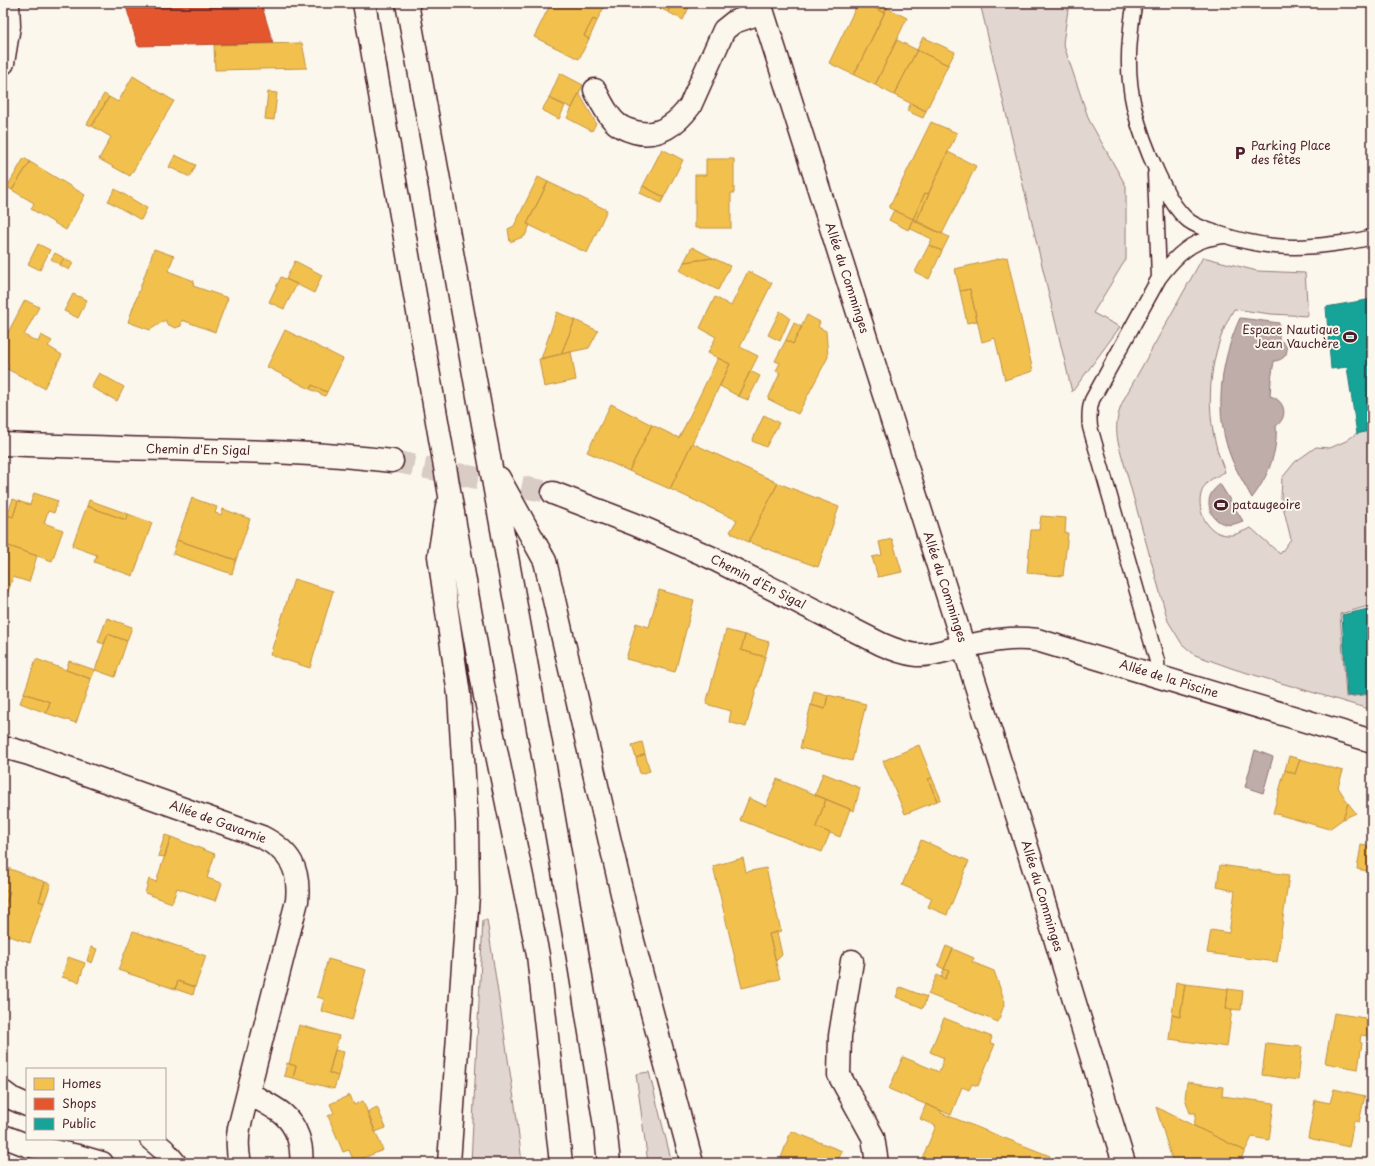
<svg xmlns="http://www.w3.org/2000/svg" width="1375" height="1166" viewBox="0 0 1375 1166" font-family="'Playpen Sans',sans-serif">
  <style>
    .green { fill: #e2d7d0; stroke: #967b7e }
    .water { fill: #bfadaa; stroke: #907477 }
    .homes { fill: #f2c14e; stroke: #c09044 }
    .shops { fill: #e4572e; stroke: #b6462d }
    .public { fill: #17a398; stroke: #267b77 }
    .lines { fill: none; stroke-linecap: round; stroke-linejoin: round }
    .minor-tunnel { stroke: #d8ccc5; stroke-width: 22; stroke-dasharray: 22 11; stroke-linecap: butt }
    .service-casing { stroke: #4a1f2b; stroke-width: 17 }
    .minor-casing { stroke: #4a1f2b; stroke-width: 25 }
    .trunk-casing { stroke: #4a1f2b; stroke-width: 25 }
    .service { stroke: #fbf7ec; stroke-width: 14 }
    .minor { stroke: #fbf7ec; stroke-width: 22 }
    .trunk { stroke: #fbf7ec; stroke-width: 22 }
    .labels { text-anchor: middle; stroke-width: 4; stroke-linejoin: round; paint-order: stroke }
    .poi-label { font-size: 12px; fill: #4a1f2b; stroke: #fbf7ec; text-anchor: start }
    .street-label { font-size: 12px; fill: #4a1f2b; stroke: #fbf7ec }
  </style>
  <rect width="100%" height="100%" fill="#fbf7ec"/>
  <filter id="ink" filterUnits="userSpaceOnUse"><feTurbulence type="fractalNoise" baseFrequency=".025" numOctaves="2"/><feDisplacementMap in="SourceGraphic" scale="8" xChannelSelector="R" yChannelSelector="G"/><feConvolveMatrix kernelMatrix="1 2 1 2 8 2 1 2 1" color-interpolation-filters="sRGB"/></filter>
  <g filter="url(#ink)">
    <path class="green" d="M980,3h89l-6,40 26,77 37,66v73l-33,54 27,14 -48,65z
      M1203,257l54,14 48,2 3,43 -37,-2 -37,-5c-24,40 -30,94 -17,140 2,7 5,15 8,23 -6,3 -15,7 -19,12 -14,17 -2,50 21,51 8,1 16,-4 24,-7l29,26 11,-15 -10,-41 1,-20 13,-16 21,-15 14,1 16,-7 11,-8 15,-3v175l-32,9 6,83 26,-3v16l-138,-41 -39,-14 -13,-11 -14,-23 -50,-179c-3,-16 -1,-28 6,-43z
      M483,920h4l29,192 6,51h-51z
      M649,1072l23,91h-24l-12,-89z"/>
    <path class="water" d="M1240,318l39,5v17c13,6 9,20 -5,21l-3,19 -1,16c15,4 19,21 6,30 2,26 -8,51 -24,72 -7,-13 -14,-24 -20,-38 -19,-46 -12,-98 8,-142z
      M1220,484l23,37c-6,2 -11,5 -18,3 -14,-3 -21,-22 -12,-33 2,-3 5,-5 7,-7z
      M1255,750l18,7 -10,36 -18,-6z"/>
    <path class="homes" d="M551,3h55l-9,18 -4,-2 -9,17 5,3 -10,20 -45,-22z
      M648,3h20l3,2 -3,7z
      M668,3h23l-8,17 -15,-8 3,-7z
      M858,3h7l19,10 -30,62 -25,-12z
      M865,3h24l-5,10z
      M887,8l20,10 -32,67 -21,-10z
      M593,19l4,2 -8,18 -5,-3z
      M923,37l32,15 -7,13 -31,-15z
      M897,40l20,10 -23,45 -19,-10z
      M302,43l5,25 -92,2 -1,-25z
      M917,50l31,15 -22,46 -32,-16z
      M560,73l23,12 -11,23 -23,-10z
      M133,76l41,25 -44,75 -31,-17 12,-22 -19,-11 17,-29 9,5z
      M268,92l9,1 -3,27 -9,-1z
      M579,93l17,30 -4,8 -25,-13z
      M104,94l5,3 -17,29 -5,-2z
      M549,98l16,8 -6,13 -17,-9z
      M911,103l15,8 -3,7 -16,-7z
      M931,122l26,11 -29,61 -3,-1 -12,26 -24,-11z
      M662,149l21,11 -19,37 -21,-11z
      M948,152l28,14 -34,68 -26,-12z
      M175,155l21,10 -6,12 -21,-10z
      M24,158l6,4 -18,28 -5,-3z
      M706,159h28v34h-3v35h-36v-53h11z
      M30,162l55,33 -19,35 -35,-21 3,-6 -22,-13z
      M538,177l10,5 -21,42 3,1 -5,11 -15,6 -2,-13 6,-3z
      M548,182l59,28 -20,43 -60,-29z
      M643,186l21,11 -3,6 -21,-10z
      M115,189l32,19 -6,12 -33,-19z
      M925,193l4,1 -13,28 -3,-3z
      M894,210l19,9 -5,11 -19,-10z
      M913,219l36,18 -7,14 -13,-6 3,-6 -23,-11z
      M38,244l12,6 -10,20 -12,-6z
      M929,245l13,6 -13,28 -14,-7z
      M692,247l21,11 -29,4z
      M154,249l20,7 -6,15 26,10 -1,5 35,12 -13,34 -33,-12 -1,6 -6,2 -8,-4 -2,-4 -15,10 -22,-8z
      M55,253l9,5 -4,7 -9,-6z
      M1007,257l26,114 -28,9 -10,-42 -13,4 -12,-53 -10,2 -5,-22z
      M64,258l9,5 -4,7 -9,-5z
      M713,258l17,8 -12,24 -38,-19 4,-9z
      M295,261l27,14 -8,18 -28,-14z
      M748,271l24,12 -32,64 18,9 -20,40 -18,-10 10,-22 -22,-11 8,-16 -16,-9 15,-31 16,9z
      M281,277l16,7 -13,25 -15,-7z
      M970,289l7,32 -10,2 -7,-32z
      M73,294l14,6 -9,18 -14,-7z
      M25,300l14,7 -15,28 14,7 3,-7 11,6 -4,5 14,9 -18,33 -37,-19 2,-4 -6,-3v-20z
      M780,311l10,7 -10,23 -12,-6z
      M557,312l18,8 -14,34 -20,5z
      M807,315l13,7 -2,5 8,4 2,26 -30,57 -30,-15 12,-26 -4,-2 4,-8 -5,-2 11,-21 7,4z
      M575,320l23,11 -2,4 -7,13 -28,6z
      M794,323l8,4 -9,17 -7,-4z
      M285,330l58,29 -16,33 -15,-7 -2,4 -43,-22z
      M571,352l5,28 -32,7 -5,-28z
      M718,358l12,6 -60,125 -41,-18 23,-46 27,13z
      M750,371l10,5 -12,24 -10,-4z
      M99,373l25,14 -7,14 -26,-14z
      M312,385l15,7 -2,4 -15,-7z
      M611,404l41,21 -23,46 -42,-19z
      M764,415l15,8 -13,24 -14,-6z
      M692,443l86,40 -30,59 -18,-10 7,-12 -67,-31z
      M778,483l61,24 -21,60 -70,-25z
      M34,493l24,8 -4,12 -6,-2 -4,12 19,7 -11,31 -49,-17v-17l4,-12 6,2 5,-16 12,4z
      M192,498l25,9 -2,6 6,2 2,-6 27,10 -14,41 -59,-20z
      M13,499l5,2 -5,16 -6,-2z
      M89,500l39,14 -2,6 -39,-14z
      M87,506l39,14 2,-6 24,9 -19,53 -39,-14 3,-7 -25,-9z
      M1041,516l25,2 -1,15h3l-5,43 -36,-3 4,-43h8z
      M892,539l10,33 -24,5 -6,-20 10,-2 -3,-13z
      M177,540l59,20 -4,14 -59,-20z
      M3,544l34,12 -8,26 -16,-5 -10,30z
      M294,579l39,12 -23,77 -40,-13z
      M659,590l35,10 -19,72 -49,-13 10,-36 13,4z
      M107,618l25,9 -5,14 -19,-7 -4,10 -6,-2z
      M726,630l19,5 -4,15 24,7 -19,70 -17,-5 2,-11 -25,-7z
      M108,634l19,7 -12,36 -20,-7z
      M745,635l24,7 -4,15 -24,-7z
      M36,659l55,20 -15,44 -30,-10 4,-11 -26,-9z
      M69,661l26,9 -4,9 -25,-9z
      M814,691l14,4 -3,14 -14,-4z
      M24,693l26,9 -4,11 -26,-10z
      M828,695l38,9 -14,57 -52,-13 11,-43 14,4z
      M642,742l3,12 -9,4 -4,-13z
      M919,745l13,33 -4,1 9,22 -32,13 -22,-53z
      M645,754l5,17 -10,3 -4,-16z
      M1289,756l11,3 -5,15 -10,-4z
      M1300,759l43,12 -5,16 10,16 -5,16 -14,10 -56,-16 12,-43 10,4z
      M823,773l37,15 -6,23 -39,-16z
      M932,778l9,21 -4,2 -9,-22z
      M777,779l49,20 -10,28 14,6 -8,19 -82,-32 9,-22 17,8z
      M826,799l24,10 -10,28 -24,-10z
      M1348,803l8,10 -13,6z
      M165,835l6,2 -6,20 -7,-1z
      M171,837l44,17 -8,24 15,5 -6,18 -39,-13 -5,15 -27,-10 4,-14 7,3z
      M921,840l48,21 -22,54 -19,-8 4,-9 -30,-13z
      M1361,845l11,2v25l-15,-3z
      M743,858l3,14 20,-4 15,63 -12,3 11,45 -38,9 -29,-122z
      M1220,865l69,10 -12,87 -70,-9 4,-23 18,3 6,-42 -18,-4z
      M5,867l40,15 -6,19 5,2 -14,40 -27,-9v-24l7,-18 -7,-2v-17z
      M45,882l6,2 -7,19 -5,-2z
      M3,890l7,2 -7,18z
      M133,931l73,25 -11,31 -17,-6 -3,8 -57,-19z
      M777,932l5,23 -6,6 -7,-27z
      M946,946l7,3 -9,20 -6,-3z
      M91,947l6,2 -5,14 -5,-2z
      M953,949l21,9 -2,4 22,9 11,31 -7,20 -70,-28 9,-19 8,4 4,-8 -5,-2z
      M68,957l17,6 -6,19 -17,-5z
      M328,959l38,11 -14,50 -31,-9 3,-12 -7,-2z
      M944,969l5,2 -4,8 -4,-2z
      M178,981l17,6 -2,8 -18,-6z
      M1176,982l9,2 -5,33 -8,-2z
      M1185,984l43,5 -2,20h6l-5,38 -58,-8 3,-24 8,2z
      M900,987l27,10 -4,11 -27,-11z
      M1228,989l15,2 -2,19 -15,-1z
      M1334,1013l37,6 -3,17 -7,-1 -1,7 2,1 -4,26 -33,-6z
      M944,1018l48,19 -2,6 5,1 -17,42 -6,-2 -3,6 -7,-3 -11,28 -62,-26 14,-32 36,15 5,-14 -14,-6z
      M299,1025l40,11 -10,37 9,3 -4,13 -41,-11 3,-12 -7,-2z
      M1266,1043l36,4 -4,33 -36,-5z
      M335,1050l9,2 -6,24 -9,-3z
      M287,1063l9,3 -3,12 -9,-2z
      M1187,1082l36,5 -1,9 52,7 -5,37 -17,-3 -7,14 -51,-25 2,-13h-6l-5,-15z
      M1334,1089l31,7 -6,26 -5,-1 -5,26 -41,-9 7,-38 15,3z
      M350,1095l4,10 9,-4 20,49 -29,12 -5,-12 -6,2 -15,-36 6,-3 -4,-9z
      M926,1104l16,7 -1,2 109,43 -3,7h-127l16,-37 -16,-7z
      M377,1107l9,21 -11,4 -8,-20z
      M1156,1107l89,44 -6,12h-66z
      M791,1131l51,20 -5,12h-54l1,-4 -3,-1z"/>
    <path class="shops" d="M125,3h136l12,40 -135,3z"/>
    <path class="public" d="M1372,299v131l-15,4 -10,-67 -16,2 -5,-62z
      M1372,608v85l-25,3 -5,-81z"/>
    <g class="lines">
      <path class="minor-tunnel" d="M392,461l161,32"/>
      <defs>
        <path id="service" d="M1135,3c-3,11 -4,24 -5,36 -5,49 7,90 28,135 8,17 16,35 31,47 8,6 19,9 28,12 41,14 74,17 116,11 13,-2 27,-3 39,-7
          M1155,174l4,104c12,-16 26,-32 45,-38 6,-2 13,-3 19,-4
          M1158,676l-1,-15 -67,-234c-1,-10 -1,-18 2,-27l67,-122"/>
        <path id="minor" d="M760,3l268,847 96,313
          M3,63l6,-37 -1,-23
          M595,90c5,10 10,21 18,30 5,6 14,10 22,12 23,6 42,-8 55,-26l34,-76 10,-8 29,-10
          M3,444c55,2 109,4 164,5 75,2 150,3 225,12
          M553,493l81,31 76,33 171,87c11,5 22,9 35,11 12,1 24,-3 36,-6 31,-6 53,-13 85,-9l335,101
          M3,749h8l18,5 233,83c29,15 38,32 35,64l-58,227c-2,13 -2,23 1,35
          M852,961l-12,75 -1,39 34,62 4,26
          M3,1092l8,6 16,7
          M248,1093c12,7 25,13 35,21 14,12 20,32 18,49
          M3,1136l26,10 49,10 24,7
          M151,1139l13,11 11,13"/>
        <path id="trunk" d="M364,3l121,693 53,259 23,208
          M407,3l138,764 33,191 27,168 4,37
          M499,478l46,83 88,380 59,222
          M447,506l-8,50 20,139 8,128 1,72 -19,268"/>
      </defs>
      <use href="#service" class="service-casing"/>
      <use href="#minor" class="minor-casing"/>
      <use href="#trunk" class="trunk-casing"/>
      <use href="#service" class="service"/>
      <use href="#minor" class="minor"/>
      <use href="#trunk" class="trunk"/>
    </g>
  </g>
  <defs>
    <symbol id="parking-bare" viewBox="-9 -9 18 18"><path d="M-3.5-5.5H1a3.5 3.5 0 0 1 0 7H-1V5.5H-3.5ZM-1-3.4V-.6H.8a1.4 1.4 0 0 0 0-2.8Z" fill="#4a1f2b" stroke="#fbf7ec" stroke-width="2.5" paint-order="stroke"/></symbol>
    <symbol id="stadium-bare" viewBox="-9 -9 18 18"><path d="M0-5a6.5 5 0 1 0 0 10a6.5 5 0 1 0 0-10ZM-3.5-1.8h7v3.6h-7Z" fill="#4a1f2b" stroke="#fbf7ec" stroke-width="2.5" paint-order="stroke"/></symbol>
  </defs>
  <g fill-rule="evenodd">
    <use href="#parking-bare" x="1230" y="143" width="20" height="20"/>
    <use href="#stadium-bare" x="1340" y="327" width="20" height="20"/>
    <use href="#stadium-bare" x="1211" y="495" width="20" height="20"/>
  </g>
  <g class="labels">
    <g class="poi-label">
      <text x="1251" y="150">Parking Place<tspan x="1251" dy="14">des fêtes</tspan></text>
      <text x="1339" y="334" text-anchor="end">Espace Nautique<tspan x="1339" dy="14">Jean Vauchère</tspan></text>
      <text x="1232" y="509">pataugeoire</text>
    </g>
    <g class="street-label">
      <text transform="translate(847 278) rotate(72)" y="4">Allée du Comminges</text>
      <text transform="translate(198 450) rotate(1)" y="4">Chemin d'En Sigal</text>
      <text transform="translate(758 582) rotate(27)" y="4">Chemin d'En Sigal</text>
      <text transform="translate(945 587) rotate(72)" y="4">Allée du Comminges</text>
      <text transform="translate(1169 679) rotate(17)" y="4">Allée de la Piscine</text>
      <text transform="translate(218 822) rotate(20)" y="4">Allée de Gavarnie</text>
      <text transform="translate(1042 896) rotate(73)" y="4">Allée du Comminges</text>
    </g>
  </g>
  <rect width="1375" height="1166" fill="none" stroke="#fbf7ec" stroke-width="16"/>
  <rect x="8" y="8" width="1359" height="1150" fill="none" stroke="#4a1f2b" stroke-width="1.5" filter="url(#ink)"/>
  <rect x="26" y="1068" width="140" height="72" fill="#fbf7ec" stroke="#b4a19f"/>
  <rect x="34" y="1078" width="20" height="12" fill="#f2c14e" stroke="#b4a19f"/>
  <text x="62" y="1088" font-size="12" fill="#4a1f2b">Homes</text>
  <rect x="34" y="1098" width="20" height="12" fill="#e4572e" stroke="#b4a19f"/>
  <text x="62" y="1108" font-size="12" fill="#4a1f2b">Shops</text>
  <rect x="34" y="1118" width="20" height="12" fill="#17a398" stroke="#b4a19f"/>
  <text x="62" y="1128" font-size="12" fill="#4a1f2b">Public</text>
</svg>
